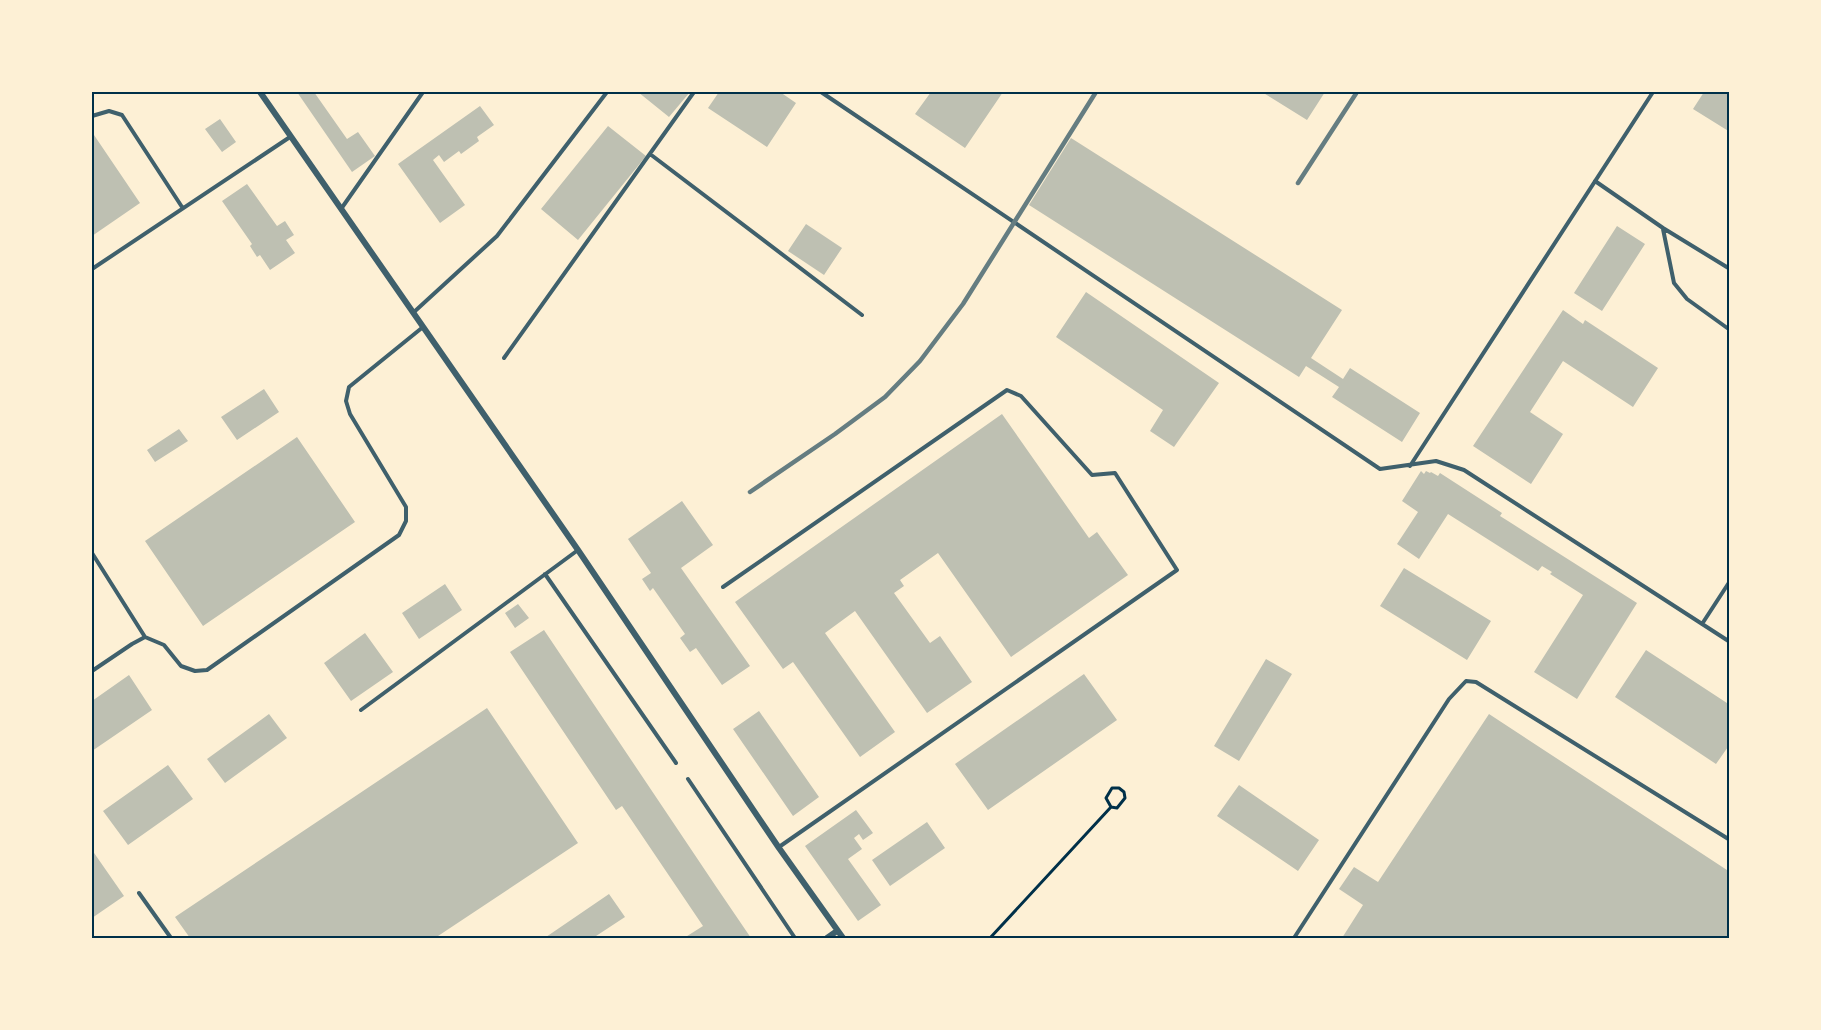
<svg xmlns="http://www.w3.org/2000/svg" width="1821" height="1030" viewBox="0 0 1821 1030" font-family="Raleway,sans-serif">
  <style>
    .building { fill: #bec0b2 }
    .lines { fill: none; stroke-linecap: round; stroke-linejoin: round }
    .path { stroke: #003049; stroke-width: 3 }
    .service { stroke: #3f606c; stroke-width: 4 }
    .minor { stroke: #3f606c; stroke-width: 6 }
    .rail { stroke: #657d81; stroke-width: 4.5 }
    .neatline { fill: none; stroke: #003049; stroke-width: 2 }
  </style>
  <rect width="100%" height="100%" fill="#fdf0d5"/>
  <path class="building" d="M297,92h17l33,47 11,-7 17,24 -23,16z
    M638,92h52l-21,25z
    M719,92h61l16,11 -29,44 -59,-39z
    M931,92h72l-38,56 -50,-34z
    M1262,92h63l-18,28z
    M1704,92h26v40l-37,-23z
    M480,106l14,19 -17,12 2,4 -18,13 -2,-3 -15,11 -5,-7 -6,5 32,45 -25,18 -42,-59z
    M220,119l16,23 -14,10 -17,-23z
    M608,126l38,30 -68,84 -37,-31z
    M94,135l46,68 -48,33v-100z
    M1071,138l271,172 -31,48 32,21 7,-11 70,45 -18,29 -70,-45 7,-10 -33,-21 -7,11 -270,-172z
    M247,184l30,42 8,-5 9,14 -8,5 9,13 -25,17 -10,-15 -3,2 -7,-11 2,-2 -30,-43z
    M806,224l36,24 -18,27 -36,-24z
    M1617,226l28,18 -43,67 -28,-18z
    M1086,292l133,91 -45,64 -24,-16 13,-21 -107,-73z
    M1563,310l20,14 2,-4 73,48 -25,39 -70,-46 -33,51 33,22 -32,50 -58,-38z
    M264,389l15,23 -42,28 -16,-23z
    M1002,414l87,124 8,-6 31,43 -117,82 -73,-104 -38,27 4,6 -10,7 36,50 10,-7 32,46 -45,31 -72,-102 -30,22 70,99 -35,25 -67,-95 -10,7 -48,-67z
    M179,429l9,12 -33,21 -8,-12z
    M297,437l58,85 -152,104 -58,-85z
    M1421,471l3,3 2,-3 4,2 1,-1 7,4 2,-3 62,40 -2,3 8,5 129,82 -60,96 -43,-27 49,-77 -33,-21 2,-2 -10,-6 -4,5 -90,-57 -29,45 -22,-15 21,-32 -16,-11z
    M682,501l31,44 -32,23 69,98 -28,19 -26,-37 -6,4 -10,-14 5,-4 -32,-46 -3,3 -8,-12 9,-6 -23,-34z
    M1404,568l87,53 -24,39 -87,-54z
    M445,584l17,26 -43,29 -17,-26z
    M518,604l11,14 -14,10 -10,-15z
    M544,630l173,258 34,50h-67l19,-12 -81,-120 -6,4 -106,-158z
    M365,633l28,39 -42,29 -27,-38z
    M1646,650l84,55v39l-14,20 -101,-67z
    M1266,659l26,15 -53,87 -25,-15z
    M1084,674l33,46 -129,90 -33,-46z
    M129,675l23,35 -60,41v-50z
    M487,708l91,135 -143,95h-245l-15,-21z
    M759,711l60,86 -26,19 -60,-87z
    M269,714l18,24 -62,45 -18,-24z
    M1489,714l241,158v66h-388l21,-33 -24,-16 15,-22 24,15z
    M168,765l25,34 -65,46 -25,-34z
    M1239,785l80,55 -21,31 -81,-55z
    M856,810l17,23 -10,7 -4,-6 -5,4 8,11 -14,10 33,46 -23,16 -53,-75z
    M927,822l18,26 -55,38 -18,-26z
    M92,850l32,46 -32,22z
    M609,894l16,23 -32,21h-46l-1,-1z"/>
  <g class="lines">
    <path class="path" d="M990,938l121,-131 6,1 8,-10 -1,-6 -5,-4h-7l-6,10 5,9"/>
    <path class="service" d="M821,92l559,377 56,-8 28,9 266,172
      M92,116l17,-5 13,4 60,92
      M650,154l212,161
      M1595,181l68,47 67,41
      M341,209l82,-117
      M1663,229l11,54 13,16 43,31
      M92,269l198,-132
      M414,312l83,-76 110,-144
      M504,358l190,-266
      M1410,466l243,-374
      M92,553l53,84 19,8 17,21 14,5 12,-1 192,-135 7,-14v-14l-56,-93 -4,-13 3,-14 74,-60
      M545,574l131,189
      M723,587l284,-197 14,6 71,79 23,-2 62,97 -398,277
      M1702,624l28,-43
      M92,671l40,-27 13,-7
      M361,710l217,-160
      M688,779l107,159
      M139,893l32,45
      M1294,938l155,-239 17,-18 10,1 254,158"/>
    <path class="minor" d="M260,92l318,458 201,298 64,90
      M827,938l10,-7"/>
    <path class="rail" d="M1298,183l59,-91
      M750,492l85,-58 50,-37 35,-36 43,-57 133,-212"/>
  </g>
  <rect width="1821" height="1030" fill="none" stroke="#fdf0d5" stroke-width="186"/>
  <rect x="93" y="93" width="1635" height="844" class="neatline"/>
</svg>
